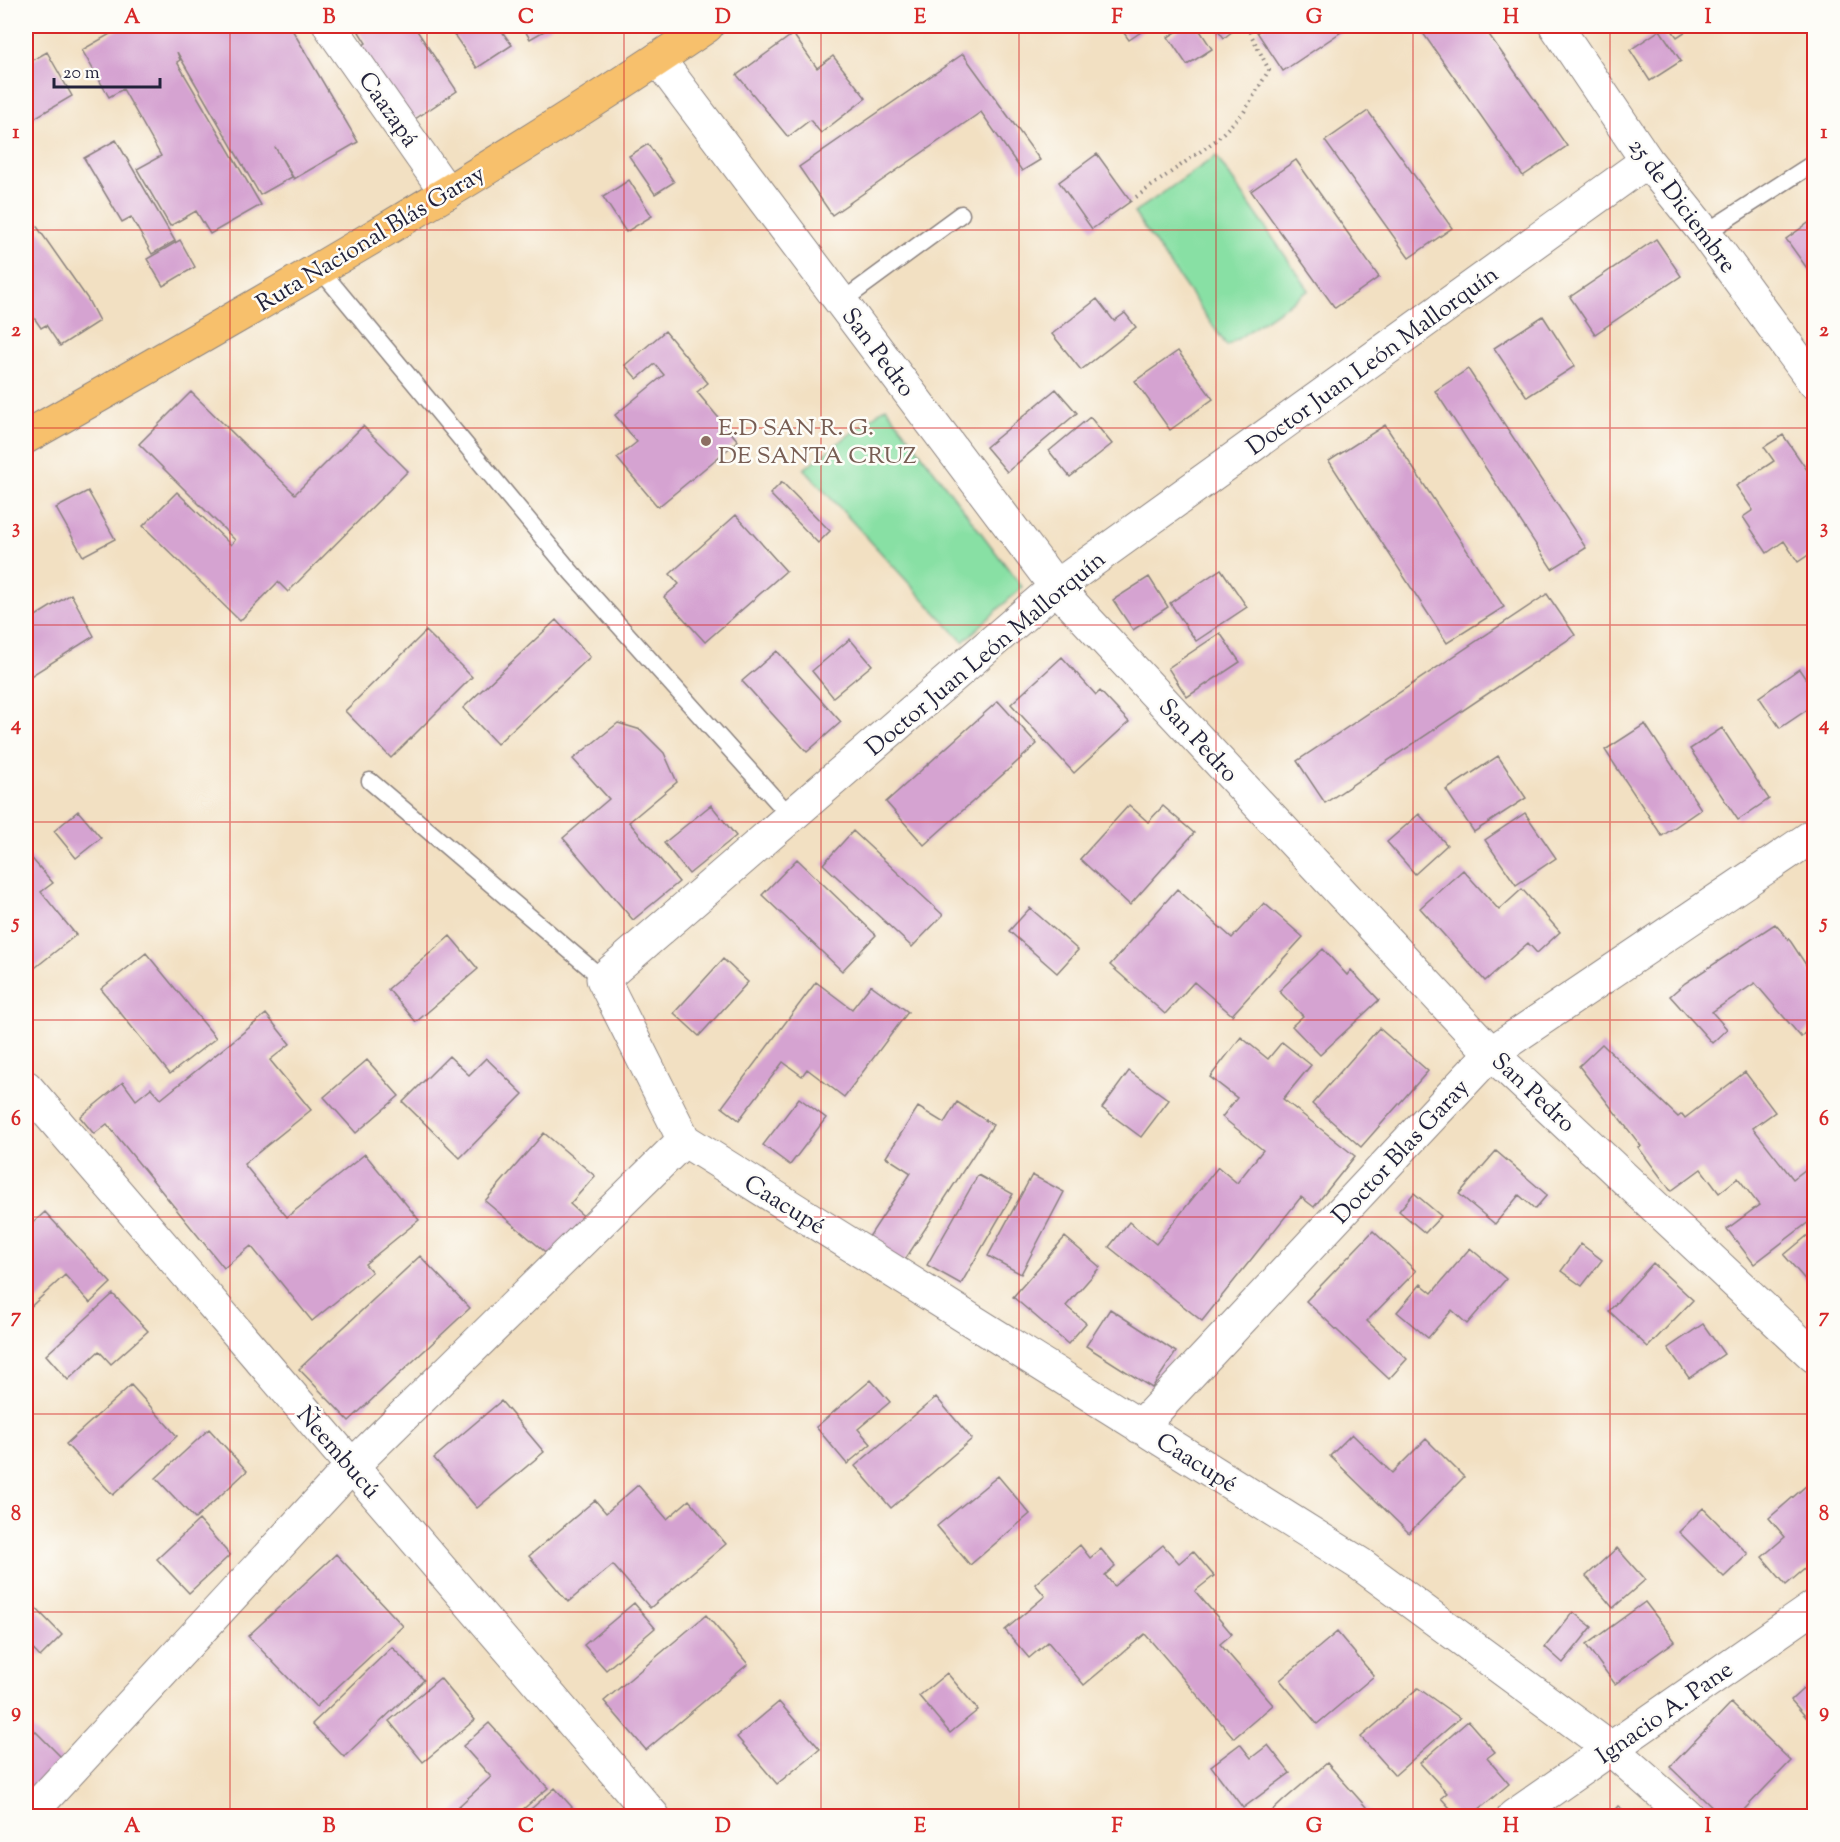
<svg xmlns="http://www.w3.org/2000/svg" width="1840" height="1842" viewBox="0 0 1840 1842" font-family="'Sorts Mill Goudy',serif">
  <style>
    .green { fill: #88e0a4; stroke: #558170; stroke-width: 1.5 }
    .building { fill: #d5a3d1 }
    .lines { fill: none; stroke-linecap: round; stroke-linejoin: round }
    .service-casing { stroke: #8a817e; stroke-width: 19 }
    .minor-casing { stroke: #8a817e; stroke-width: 35 }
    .tertiary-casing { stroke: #8a817e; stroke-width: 35 }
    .trunk-casing { stroke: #8a817e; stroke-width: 35 }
    .path { stroke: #8a817e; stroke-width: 4; stroke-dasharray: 1.5 4.5; stroke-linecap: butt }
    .service { stroke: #fff; stroke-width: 16 }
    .minor { stroke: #fff; stroke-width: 33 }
    .tertiary { stroke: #fff; stroke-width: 33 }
    .trunk { stroke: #f7c06c; stroke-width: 33 }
    .grid { fill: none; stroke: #d62828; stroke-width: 1.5; stroke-opacity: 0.55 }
    .education-dot { fill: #8d6e63; stroke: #fdfcf7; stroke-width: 2 }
    .labels { text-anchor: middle; stroke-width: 5; stroke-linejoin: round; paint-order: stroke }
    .street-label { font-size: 24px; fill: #22223b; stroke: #fdfcf7 }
    .education-label { font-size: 24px; fill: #785e54; stroke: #fdfcf7; text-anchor: start }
    .neatline { fill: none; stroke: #d62828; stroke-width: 2 }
    .grid-label { font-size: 20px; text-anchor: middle; font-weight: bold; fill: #d62828 }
  </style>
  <rect width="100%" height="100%" fill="#fdfcf7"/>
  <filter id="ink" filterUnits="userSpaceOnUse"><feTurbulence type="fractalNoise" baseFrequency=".0167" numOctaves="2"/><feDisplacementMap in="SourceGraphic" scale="12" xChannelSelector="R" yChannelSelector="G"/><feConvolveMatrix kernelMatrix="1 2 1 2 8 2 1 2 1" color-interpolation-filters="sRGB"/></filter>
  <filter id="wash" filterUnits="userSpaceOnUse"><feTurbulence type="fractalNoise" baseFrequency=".008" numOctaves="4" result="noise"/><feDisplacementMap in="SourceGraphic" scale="24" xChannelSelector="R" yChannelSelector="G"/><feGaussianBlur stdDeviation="1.35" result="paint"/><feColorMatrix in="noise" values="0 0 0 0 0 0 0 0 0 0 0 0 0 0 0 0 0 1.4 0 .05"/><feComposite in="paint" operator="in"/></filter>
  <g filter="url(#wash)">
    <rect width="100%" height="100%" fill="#f2e0c2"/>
    <path class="green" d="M1216,156l93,134 -82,56 -93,-133z
      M886,407l136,180 -59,55 -159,-173z"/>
    <g id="blocks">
      <path class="building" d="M124,26h166l68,116 -64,37 -19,-32 17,30 -32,18 -83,-143 3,8 -3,2 84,143 -51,29 -14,-23 -26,15 -33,-57 24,-13 -38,-67 -14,8 -27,-47z
        M368,26h46l43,65 -48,32 -50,-75 7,-5 -7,-11z
        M448,26h50l14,19 -35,23z
        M522,26h31l-23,13z
        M1119,26h31l-21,14z
        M1186,26h11l15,23 -25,16 -19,-28z
        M1215,26h24l-15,12z
        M1266,26h84l-67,45 -26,-39z
        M1418,26h65l84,120 -44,30z
        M1669,26h25l-17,11z
        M1660,30l21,31 -31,20 -20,-31z
        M793,34l24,34 16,-12 33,42 -45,35 -11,-13 -22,17 -51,-62z
        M47,52l25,44 -46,27v-59z
        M963,54l77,106 -18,11 -41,-59 -149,103 -33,-48z
        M1368,111l84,117 -43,30 -84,-117z
        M116,140l59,101 -23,13 -21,-37 -9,5 -38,-64z
        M648,144l26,38 -19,12 -26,-38z
        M1097,154l34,47 -39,28 -33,-47z
        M1296,160l83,117 -44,31 -84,-117z
        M629,180l23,36 -26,16 -23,-35z
        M26,211l61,87 12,23 -39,25 -14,-21 -5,3 -15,-22z
        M1814,219v59l-28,-39z
        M1656,239l25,37 -86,58 -25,-37z
        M180,240l15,27 -32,19 -16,-27z
        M1097,299l17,22 11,-8 11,14 -55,43 -29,-36z
        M1543,316l32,50 -48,31 -33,-49z
        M665,331l43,52 -11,9 41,49 -80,66 -41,-49 20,-16 -22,-27 49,-40 -9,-11 -18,15 -12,-14z
        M1178,351l35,48 -43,31 -35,-49z
        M1468,369l118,179 -34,21 -117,-178z
        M1056,389l21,24 -70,59 -21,-25z
        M191,392l104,102 68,-68 45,45 -120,121 -10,-10 -38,39 -97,-95 34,-34 54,53 4,-5 -96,-96z
        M1090,417l22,27 -42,33 -21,-26z
        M1385,425l119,182 -57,36 -118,-182z
        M1783,435l31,45v71l-16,11 -14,-21 -17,12 -24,-36 10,-7 -17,-24 38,-25 -10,-14z
        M782,482l48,49 -12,12 -48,-49z
        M88,491l27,48 -32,17 -27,-48z
        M736,515l50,56 -81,71 -41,-45 15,-13 -9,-10z
        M1221,569l26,38 -51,34 -26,-38z
        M1149,577l19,30 -35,23 -20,-30z
        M71,594l23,42 -68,43v-57z
        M1547,594l28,41 -250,168 -28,-42z
        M556,620l34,37 -93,87 -34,-36z
        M426,631l46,46 -81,81 -46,-47z
        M1220,633l20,29 -53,35 -19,-29z
        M850,639l22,26 -39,32 -21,-26z
        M777,651l64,71 -34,30 -65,-71z
        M1062,657l34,38 4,-4 29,31 -55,51 -63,-69z
        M1799,669l15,22v14l-34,23 -21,-31z
        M998,701l39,43 -113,101 -38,-43z
        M618,723l23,7 23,23 13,29 -48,40 50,60 -46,38 -70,-82 46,-39 -36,-40z
        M1645,724l56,85 -39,27 -57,-86z
        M1722,728l47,71 -31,21 -48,-71z
        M1498,756l28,42 -52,34 -28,-42z
        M711,805l25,31 -47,38 -25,-31z
        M1129,805l19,17 15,-16 31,27 -64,72 -50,-46z
        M78,811l23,27 -25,20 -22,-27z
        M1525,813l31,45 -40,27 -31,-45z
        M1419,814l28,31 -32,29 -28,-32z
        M853,831l90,84 -31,32 -89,-83z
        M27,853l26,30 -12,9 35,43 -50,40v-121z
        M797,859l79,76 -34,36 -80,-76z
        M1463,870l36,40 23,-21 38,43 -23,21 -9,-10 -43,38 -65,-73z
        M1177,889l55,49 32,-35 39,34 -71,78 -38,-33 -29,32 -55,-49z
        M1030,908l48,42 -21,23 -48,-42z
        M1775,924l16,18 23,35v46l-13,14 -46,-54 -43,29 15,17 -15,14 -42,-47 15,-13z
        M450,936l28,33 -62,53 -28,-33z
        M1323,949l24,26 4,-5 28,30 -59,55 -28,-29 11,-10 -24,-25z
        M146,953l70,85 -46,36 -69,-85z
        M723,959l25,23 -49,54 -25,-23z
        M816,982l36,27 19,-24 37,27 -64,85 -37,-28 -5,7 -19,-14 -44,58 -17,-13z
        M266,1014l24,30 -20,16 41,50 -67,54 43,53 78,-63 54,66 -54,44 7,8 -60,49 -61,-75 -27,22 -117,-144 -13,10 -14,-17 43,-35 13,18 15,-12 10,11z
        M1379,1028l49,43 -67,76 -49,-43z
        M1241,1037l27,22 14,-17 29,23 -28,34 72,57 -41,51 -13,-10 -99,124 -93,-74 20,-25 27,22 62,-77 19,16 26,-33 -41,-33 15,-19 -27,-21z
        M1602,1044l76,73 4,-3 3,4 60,-46 30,40 -22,16 40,51 21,-16v55l-60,46 -27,-35 32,-24 -21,-27 -19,15 -18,-24 -30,22 -33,-44 3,-1 -62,-80z
        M449,1056l20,19 17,-17 37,36 -63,64 -57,-56z
        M367,1060l32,36 -43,37 -32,-36z
        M1129,1071l40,29 -28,37 -39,-29z
        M799,1098l27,20 -36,47 -27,-20z
        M957,1102l36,23 -96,147 -36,-23 50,-76 -25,-16 32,-50 26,16z
        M544,1133l51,43 -25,28 20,18 -34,39 -71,-60z
        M1496,1151l51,44 -12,14 -16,-14 -24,29 -36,-30z
        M978,1175l35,19 -52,90 -34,-19z
        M1032,1175l32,17 -43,82 -33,-18z
        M1414,1193l27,23 -16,17 -26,-22z
        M45,1212l66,71 -21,20 -25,-28 -39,36v-82z
        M1814,1230v60l-30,-35z
        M1373,1231l43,40 -49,50 40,38 -18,20 -83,-78z
        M1065,1237l35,30 -34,39 20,17 -18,21 -55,-47z
        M1581,1244l21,16 -20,26 -21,-15z
        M1470,1248l36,31 -39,45 -15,-14 -24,28 -31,-26 24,-28 11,9z
        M420,1256l50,52 -121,113 -50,-52z
        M1653,1263l40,37 -45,47 -39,-36z
        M113,1294l35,37 -37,33 -12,-13 -31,29 -22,-25z
        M1110,1309l66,43 -24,36 -66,-42z
        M1703,1324l21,30 -35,24 -21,-30z
        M871,1380l19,22 -32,27 13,15 -24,20 -31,-37z
        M131,1385l46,51 -64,59 -47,-51z
        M936,1397l36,42 -81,69 -36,-42z
        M501,1401l43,51 -67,56 -43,-50z
        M209,1429l38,42 -52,48 -39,-41z
        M1352,1434l40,39 34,-34 38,38 -55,56 -79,-77z
        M998,1476l32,38 -60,51 -33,-39z
        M1814,1479v82l-28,24 -24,-28 23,-20 -16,-19z
        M638,1485l29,34 22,-19 37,44 -76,64 -37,-43 -45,37 -39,-46 66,-56 11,13z
        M1703,1508l45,46 -24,23 -45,-45z
        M199,1520l31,35 -41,38 -32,-34z
        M1080,1545l10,13 11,-9 14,17 -10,9 9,11 49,-41 16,18 14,-12 21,25 -19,15 37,43 -12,10 53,61 -39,33 -89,-104 -61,51 -36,-43 -19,16 -24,-28 40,-34 -10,-12z
        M1617,1548l28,32 -32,28 -27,-32z
        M336,1554l67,72 -87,81 -68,-71z
        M26,1598l36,37 -22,22 -14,-15z
        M1645,1602l30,39 -60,43 -29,-39z
        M634,1603l21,25 -49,42 -22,-25z
        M1573,1612l19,15 -29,36 -18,-16z
        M706,1615l42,49 -102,86 -42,-49z
        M1337,1632l37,44 -57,48 -37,-44z
        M392,1647l32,33 -80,77 -32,-33z
        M947,1673l31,37 -28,23 -31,-37z
        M440,1678l35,42 -52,42 -34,-41z
        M1814,1679v47l-23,-26z
        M1418,1688l42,30 -65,57 -34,-38z
        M779,1702l41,47 -43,35 -40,-47z
        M1731,1703l60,58 -53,55h-17l-51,-49z
        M1468,1721l27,31 -8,6 22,26 -38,32h-14l-16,-18 6,-5 -27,-30z
        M26,1722l39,39 -39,36z
        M489,1723l59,65 -33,28h-67l43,-39 -28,-31z
        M1240,1744l11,14 17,-13 22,28 -47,35 -32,-42z
        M1327,1763l47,53h-107l17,-16z
        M555,1788l25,28h-57z
        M1618,1806l13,10h-22z"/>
    </g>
  </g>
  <g filter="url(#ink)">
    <use href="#blocks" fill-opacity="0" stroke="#8a817e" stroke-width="1.5"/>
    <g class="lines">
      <defs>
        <path id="service" d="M1705,233l109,-70
          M319,268l253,305 219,244
          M841,302l120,-88
          M370,781l233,198"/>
        <path id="minor" d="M330,26l117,167
          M1556,26l91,135 58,72 109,149
          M658,59l398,528 435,466 323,303
          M684,1140l-81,-161 453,-392 591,-426
          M684,1140l676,424 251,185 76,67
          M1140,1427l351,-374 323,-218
          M28,1816l324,-350 332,-326"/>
        <path id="tertiary" d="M26,1087l627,729
          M1514,1816l300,-209"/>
        <path id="trunk" d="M26,437c231,-131 462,-262 681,-411"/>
      </defs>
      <use href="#service" class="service-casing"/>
      <use href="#minor" class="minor-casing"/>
      <use href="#tertiary" class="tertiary-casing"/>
      <use href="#trunk" class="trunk-casing"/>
      <path class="path" d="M1136,197l79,-56 29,-29 25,-42 -22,-43 3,-1"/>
      <use href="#service" class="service"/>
      <use href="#minor" class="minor"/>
      <use href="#tertiary" class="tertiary"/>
      <use href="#trunk" class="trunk"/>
    </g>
  </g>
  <path class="grid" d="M230,26v1790M427,26v1790M624,26v1790M821,26v1790M1019,26v1790M1216,26v1790M1413,26v1790M1610,26v1790M26,230h1788M26,428h1788M26,625h1788M26,822h1788M26,1020h1788M26,1217h1788M26,1414h1788M26,1612h1788"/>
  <circle class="education-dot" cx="706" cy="441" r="6"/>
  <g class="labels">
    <g class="street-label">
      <text transform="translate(389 109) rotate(55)" y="8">Caazapá</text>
      <text transform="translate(1683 205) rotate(53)" y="8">25 de Diciembre</text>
      <text transform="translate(370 238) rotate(-31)" y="8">Ruta Nacional Blás Garay</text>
      <text transform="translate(879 352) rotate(53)" y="8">San Pedro</text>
      <text transform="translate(1372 360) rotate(-36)" y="8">Doctor Juan León Mallorquín</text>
      <text transform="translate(985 653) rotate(-40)" y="8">Doctor Juan León Mallorquín</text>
      <text transform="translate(1199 740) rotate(47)" y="8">San Pedro</text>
      <text transform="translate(1534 1092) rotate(43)" y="8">San Pedro</text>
      <text transform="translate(1400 1151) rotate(-47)" y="8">Doctor Blas Garay</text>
      <text transform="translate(785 1204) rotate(32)" y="8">Caacupé</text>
      <text transform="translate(339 1452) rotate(49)" y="8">Ñeembucú</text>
      <text transform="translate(1197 1462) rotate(32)" y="8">Caacupé</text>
      <text transform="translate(1664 1712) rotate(-35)" y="8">Ignacio A. Pane</text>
    </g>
    <g class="education-label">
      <text x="718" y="435">E.D SAN R. G.<tspan x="718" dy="28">DE SANTA CRUZ</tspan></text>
    </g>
  </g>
  <rect width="1840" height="1842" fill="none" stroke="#fdfcf7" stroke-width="66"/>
  <path d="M54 78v9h106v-9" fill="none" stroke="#22223b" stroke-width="3"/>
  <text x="63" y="78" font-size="18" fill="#22223b" stroke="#fdfcf7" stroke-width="4.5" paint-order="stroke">20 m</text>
  <rect x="33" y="33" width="1774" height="1776" class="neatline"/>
  <g class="grid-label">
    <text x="132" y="23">A</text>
    <text x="329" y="23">B</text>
    <text x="526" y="23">C</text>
    <text x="723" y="23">D</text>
    <text x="920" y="23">E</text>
    <text x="1117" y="23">F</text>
    <text x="1314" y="23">G</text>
    <text x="1511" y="23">H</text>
    <text x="1708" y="23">I</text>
    <text x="16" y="138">1</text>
    <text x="1824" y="138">1</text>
    <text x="16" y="336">2</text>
    <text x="1824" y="336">2</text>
    <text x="16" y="533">3</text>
    <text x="1824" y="533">3</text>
    <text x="16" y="730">4</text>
    <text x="1824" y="730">4</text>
    <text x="16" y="928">5</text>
    <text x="1824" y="928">5</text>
    <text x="16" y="1125">6</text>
    <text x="1824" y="1125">6</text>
    <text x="16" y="1322">7</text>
    <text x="1824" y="1322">7</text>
    <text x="16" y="1520">8</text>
    <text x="1824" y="1520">8</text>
    <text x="16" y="1717">9</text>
    <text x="1824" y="1717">9</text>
    <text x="132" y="1832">A</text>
    <text x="329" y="1832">B</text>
    <text x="526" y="1832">C</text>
    <text x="723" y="1832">D</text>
    <text x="920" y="1832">E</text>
    <text x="1117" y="1832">F</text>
    <text x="1314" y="1832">G</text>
    <text x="1511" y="1832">H</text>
    <text x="1708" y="1832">I</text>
  </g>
</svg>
